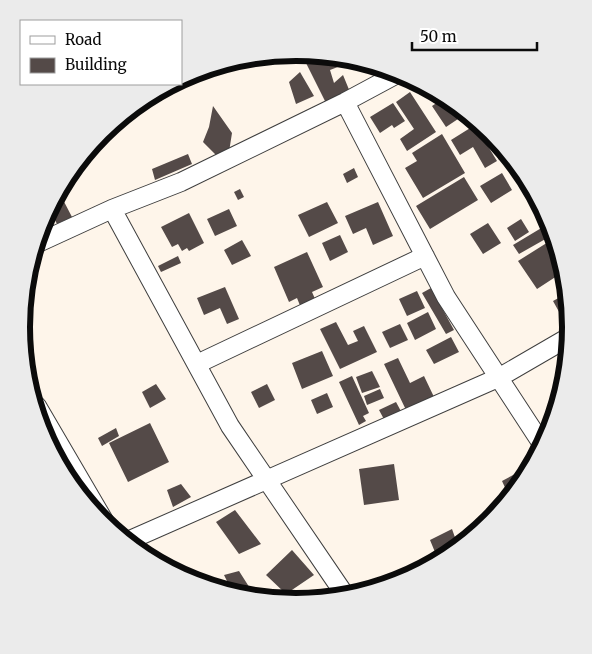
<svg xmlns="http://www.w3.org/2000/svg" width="592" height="654" viewBox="0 0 592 654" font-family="Merriweather,serif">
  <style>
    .building { fill: #544a48 }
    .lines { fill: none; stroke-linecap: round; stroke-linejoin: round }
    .minor-casing { stroke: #3e3e3e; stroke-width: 20 }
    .minor { stroke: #fff; stroke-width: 18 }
    .rim { fill: none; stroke: #0b0b0b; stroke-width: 6 }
  </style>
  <rect width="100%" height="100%" fill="#fef5ea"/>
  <path class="building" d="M315,56l24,5 4,4 -13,5 4,13 9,-8 7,17 -24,11 -21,-42z
    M300,72l14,24 -18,8 -7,-22z
    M410,92l26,40 -29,19 -7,-12 14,-10 -18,-27z
    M162,93v8l-12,-1z
    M441,100l23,15 -18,12 -14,-21z
    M393,103l12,18 -11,7 -2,-3 -12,8 -10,-16z
    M213,106l19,27 -3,19 -13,3 -13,-13 6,-15z
    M475,125l22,36 -12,7 -12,-21 -13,8 -9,-15z
    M442,134l23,39 -42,25 -18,-30 12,-7 -5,-8z
    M499,145l7,11 -7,4 -6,-12z
    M188,154l4,10 -37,16 -3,-11z
    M354,168l4,9 -11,6 -4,-9z
    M502,173l10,17 -21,13 -11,-17z
    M464,177l14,23 -48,29 -14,-23z
    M240,189l4,8 -6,3 -4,-8z
    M60,194l12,23 -15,7 -7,-14z
    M532,195l6,9 -5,3 -6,-10z
    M327,202l11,21 -29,14 -11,-22z
    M378,202l15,34 -20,9 -7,-17 -13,6 -8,-18z
    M229,209l8,17 -22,10 -8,-17z
    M189,213l15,30 -15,8 -2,-3 -5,3 -4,-7 -6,3 -11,-20z
    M521,219l8,13 -14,9 -8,-13z
    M488,223l13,20 -18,11 -13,-20z
    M543,227l6,10 -30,17 -6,-9z
    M340,235l8,17 -18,9 -8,-18z
    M553,239l7,35 -23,15 -19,-28z
    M242,240l9,16 -19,9 -8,-15z
    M307,252l16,35 -11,5 4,9 -15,7 -4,-10 -8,4 -15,-35z
    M178,256l3,7 -20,9 -3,-6z
    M225,287l14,32 -12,5 -7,-16 -16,7 -7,-17z
    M431,288l23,42 -8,4 -24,-41z
    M417,291l8,17 -18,8 -8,-17z
    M564,295l4,21 -5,3 -10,-18z
    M428,312l8,17 -21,11 -8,-17z
    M336,322l12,23 10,-4 -5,-10 11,-5 13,26 -37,17 -20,-40z
    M400,324l8,16 -18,8 -8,-16z
    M451,337l8,15 -25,12 -8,-14z
    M322,351l11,25 -31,13 -10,-26z
    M398,358l12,25 14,-7 10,21 -28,13 -22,-46z
    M372,371l8,16 -18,6 -6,-16z
    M352,376l17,37 -6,3 3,5 -7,4 -20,-43z
    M156,384l10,15 -16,9 -8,-16z
    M267,384l8,16 -16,8 -8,-16z
    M380,389l4,9 -17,7 -3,-9z
    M327,393l6,14 -16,7 -6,-14z
    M396,402l7,13 -17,8 -7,-13z
    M150,423l19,39 -41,20 -19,-39z
    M116,428l3,8 -17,10 -4,-8z
    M394,464l5,36 -35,5 -5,-36z
    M526,468l-6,8 -12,18 -6,-13z
    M181,484l10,13 -18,10 -6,-17z
    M235,510l26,34 -22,10 -23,-32z
    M452,529l5,14 -20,14 -7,-17z
    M292,550l22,25 -28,19 -20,-19z
    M239,571l14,22 -22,-4 -7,-14z"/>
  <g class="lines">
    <defs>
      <path id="minor" d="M345,102l101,195 96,147
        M112,209l118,217 113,166
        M38,243l74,-34 69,-27 164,-80 54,-29
        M197,364l228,-108
        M37,406l69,118
        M130,540l370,-163 69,-40"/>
    </defs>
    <use href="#minor" class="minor-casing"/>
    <use href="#minor" class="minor"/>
  </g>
  <path d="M0 0H592V654H0ZM30 327a266 266 0 1 1 532 0a266 266 0 1 1-532 0Z" fill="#ebebeb" fill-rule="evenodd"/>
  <path class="rim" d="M30 327a266 266 0 1 1 532 0a266 266 0 1 1-532 0Z"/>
  <rect x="20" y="20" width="162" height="65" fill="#ffffff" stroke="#9d9d9d"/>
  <rect x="30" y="36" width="25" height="8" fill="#ffffff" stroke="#9d9d9d"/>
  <text x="65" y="45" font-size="15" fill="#0b0b0b">Road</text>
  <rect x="30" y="58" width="25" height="15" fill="#544a48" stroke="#9d9d9d"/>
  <text x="65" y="70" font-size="15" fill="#0b0b0b">Building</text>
  <path d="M412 42v8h125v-8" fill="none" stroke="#0b0b0b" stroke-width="2.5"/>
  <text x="420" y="42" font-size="15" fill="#0b0b0b" stroke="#ffffff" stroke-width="4" paint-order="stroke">50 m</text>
</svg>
